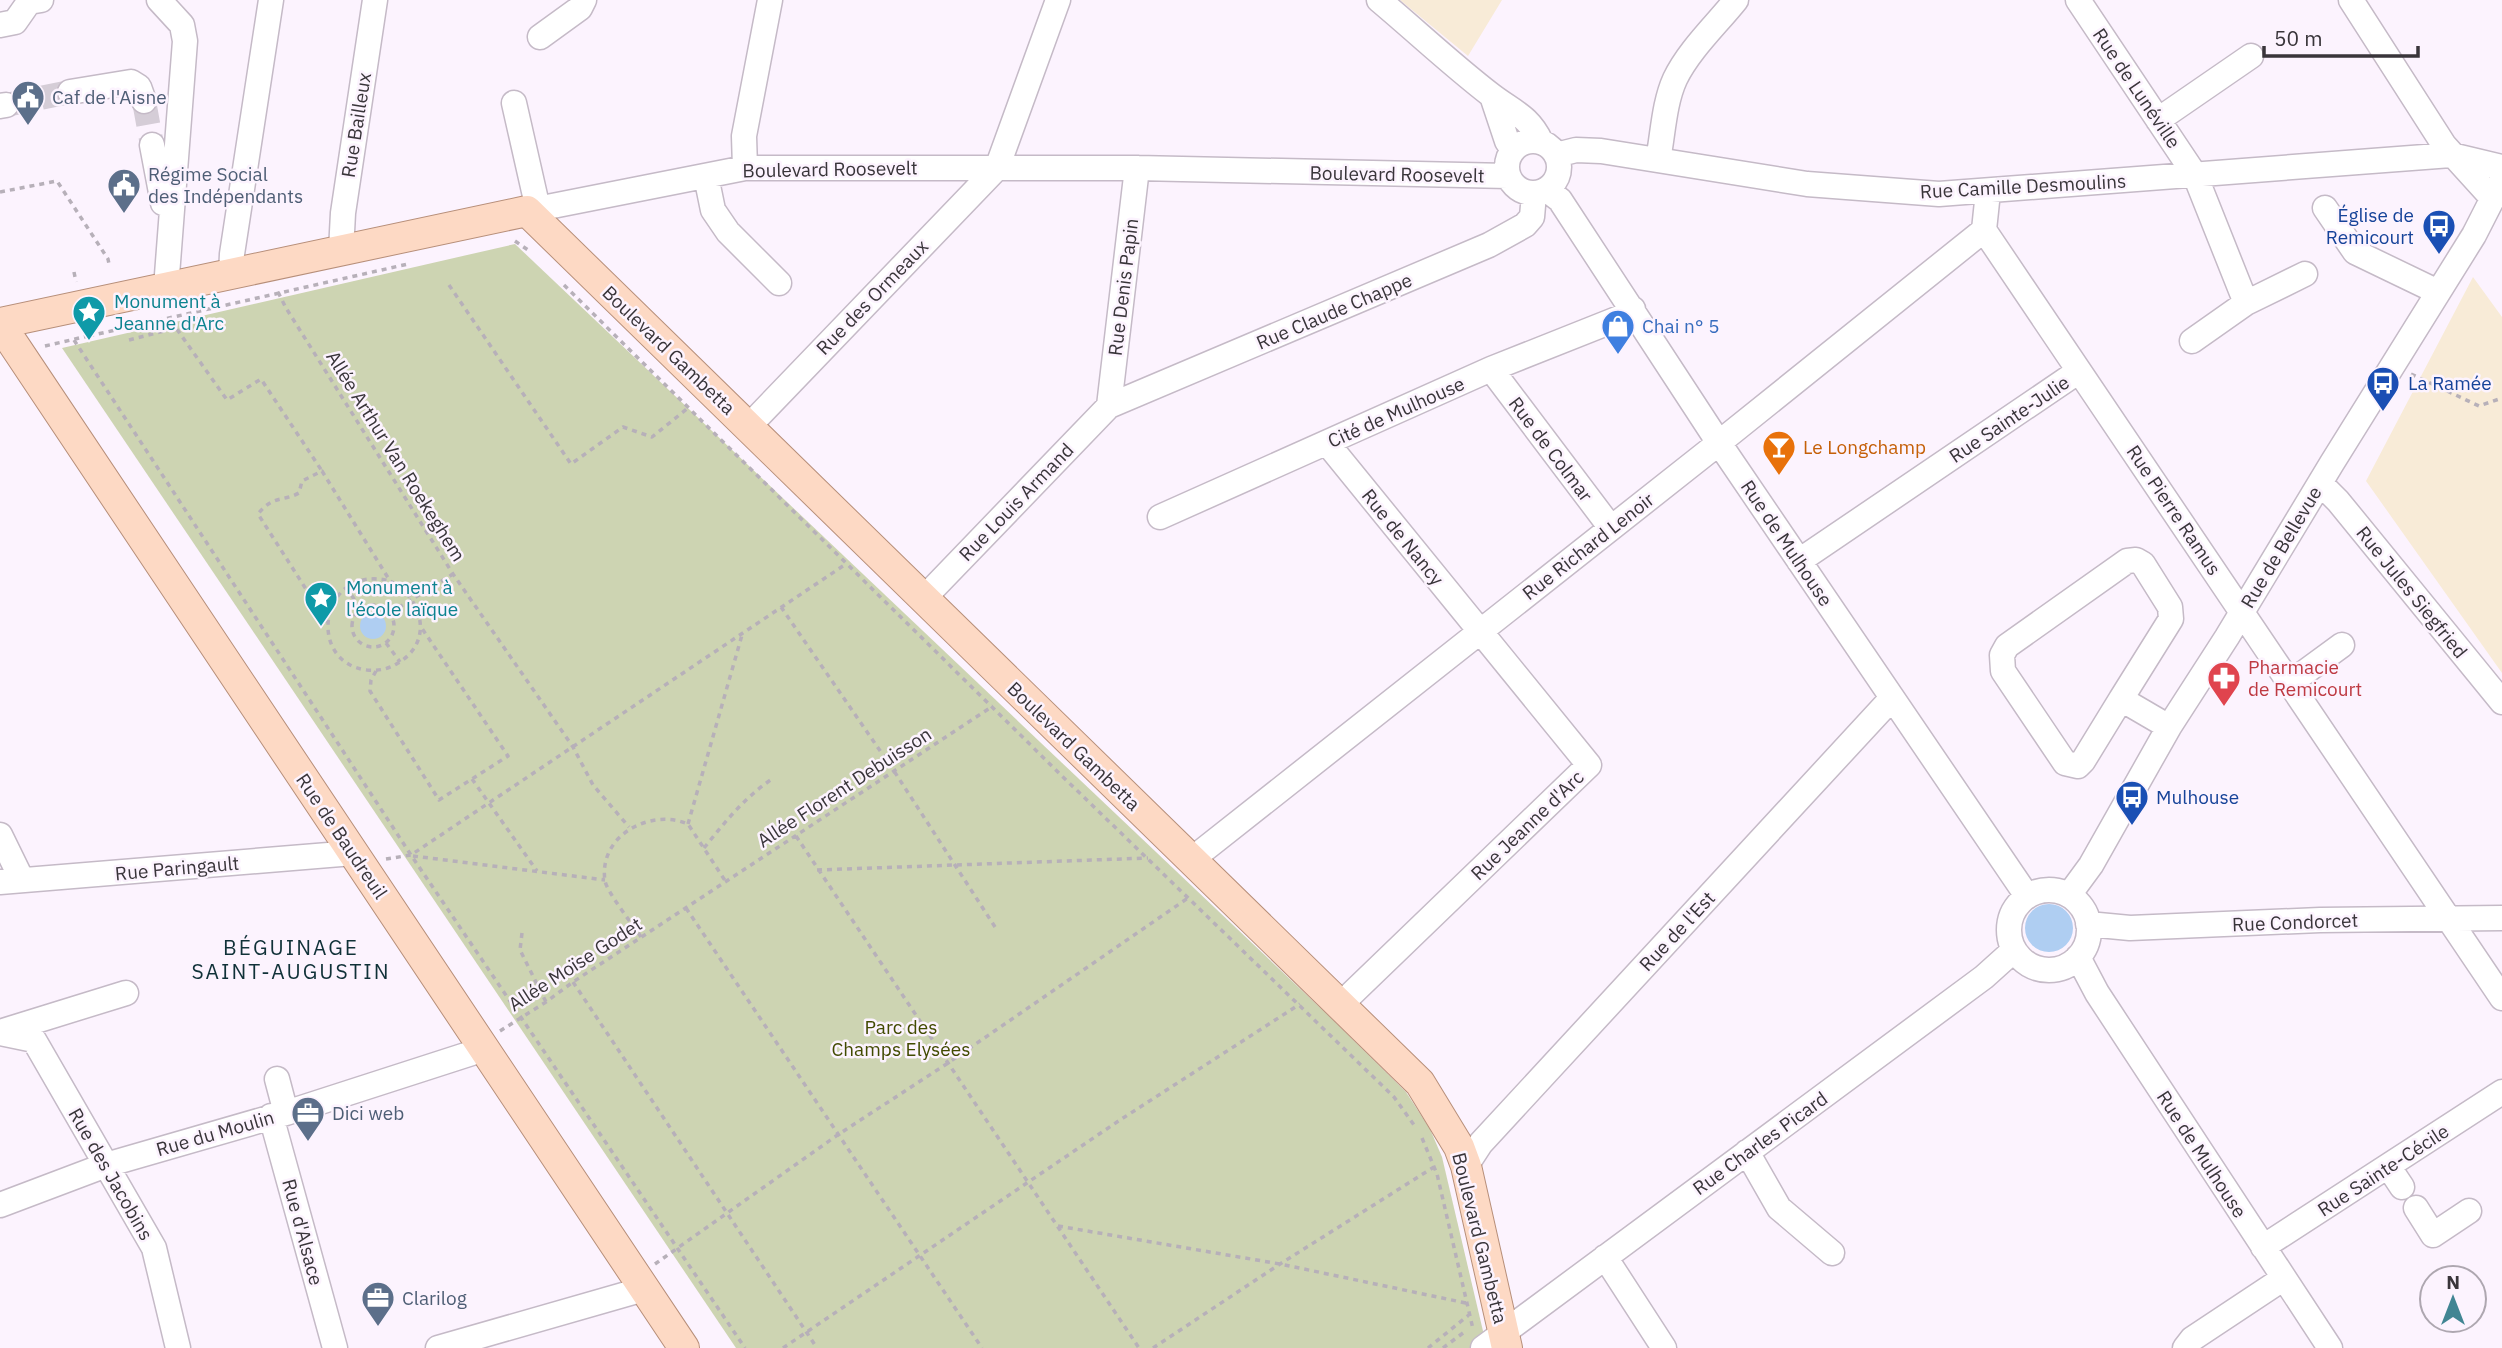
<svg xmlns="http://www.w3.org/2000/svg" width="2502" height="1348" viewBox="0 0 2502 1348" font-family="'IBM Plex Sans',sans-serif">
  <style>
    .education { fill: #f8ebd7 }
    .green { fill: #cdd4b2 }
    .water { fill: #afcef2 }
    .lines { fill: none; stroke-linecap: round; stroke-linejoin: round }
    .minor-tunnel { stroke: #d5cdd7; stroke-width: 24; stroke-dasharray: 24 12; stroke-linecap: butt }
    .minor-casing { stroke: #c5bac7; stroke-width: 27 }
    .major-casing { stroke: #b78f7a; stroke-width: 32 }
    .path { stroke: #b7b0b9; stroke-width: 3.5; stroke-dasharray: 5 5; stroke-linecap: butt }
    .minor { stroke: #fff; stroke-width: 24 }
    .major { stroke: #fdd9c4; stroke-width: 30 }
    .labels { text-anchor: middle; stroke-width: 5; stroke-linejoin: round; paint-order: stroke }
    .street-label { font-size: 19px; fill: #39353a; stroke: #fcf3fe }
    .service-label { font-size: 19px; fill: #4e5e75; stroke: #fcf3fe; text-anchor: start }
    .transit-label { font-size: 19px; fill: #164399; stroke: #fcf3fe; text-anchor: start }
    .culture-label { font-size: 19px; fill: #0d838f; stroke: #fcf3fe; text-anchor: start }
    .shop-label { font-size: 19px; fill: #366cbe; stroke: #fcf3fe; text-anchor: start }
    .food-label { font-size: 19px; fill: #c56008; stroke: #fcf3fe; text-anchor: start }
    .health-label { font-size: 19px; fill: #be3a42; stroke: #fcf3fe; text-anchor: start }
    .park-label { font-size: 19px; fill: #414a00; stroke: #fcf3fe }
    .neighbourhood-label { font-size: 21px; letter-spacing: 2px; fill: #103138; stroke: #fcf3fe }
  </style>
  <rect width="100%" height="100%" fill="#fcf3fe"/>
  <path class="education" d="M1400,0h102l-34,56z
    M2473,277l29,40v356l-136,-192z"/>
  <path class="green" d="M515,244l816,774 75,74 24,37 12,28 45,191h-751l-674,-1000z"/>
  <path class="water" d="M360 626a13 13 0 1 1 26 0a13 13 0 1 1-26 0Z
    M2025 928a24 24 0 1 1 48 0a24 24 0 1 1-48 0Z"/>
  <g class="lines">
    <path class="minor-tunnel" d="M144,101l8,44
      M6,105l64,-13"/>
    <defs>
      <path id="minor" d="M159,0l23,25 3,16 -19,247
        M1379,0c37,31 73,65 112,95 22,17 38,21 50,47
        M2078,0l117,175 51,128
        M2351,0l93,145 49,54
        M0,25l15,-3 14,-20 12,-2
        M540,37l40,-29 4,-8
        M70,92l61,-10 8,5 5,14
        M1492,96l15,45 6,9
        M514,103l24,106
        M0,106l6,-1
        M2158,120l93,-64
        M1507 167a26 26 0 1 1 52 0a26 26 0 1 1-52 0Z
        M152,145l11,58
        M1556,155l20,-5 25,1 206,33 132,10 512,-39 51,12
        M1658,160c5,-26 6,-57 17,-81 14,-29 41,-54 61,-79
        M745,168l-1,-32 26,-136
        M706,176l7,34 15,22 51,51
        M1547,190l13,10 159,243 308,453
        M1988,192l-4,38 518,768
        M2325,208l30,44 83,40
        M527,211l218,-43h392l371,8
        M341,251l2,-38 32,-213
        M231,274l1,-20 39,-254
        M2192,341l54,-38 59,-29
        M1491,369l120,159
        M1109,406l28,-238
        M748,427l249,-259 61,-168
        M1327,443l262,322 -249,240
        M2320,483l18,18 164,201
        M1160,517l331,-148 131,-52 11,-8
        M1799,561l280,-190
        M924,598l185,-192 380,-161 36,-20 7,-8 2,-23
        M2290,683l52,-38
        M2121,699l50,-80 -1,-12 -27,-43 -7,-4 -9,1 -120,85 -5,9 1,16 62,92 13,3 5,-5 38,-62 48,28
        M0,835l22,45
        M1191,860l519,-410 274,-220
        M0,882l353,-29
        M2009 930a40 40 0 1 1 80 0a40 40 0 1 1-80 0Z
        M2069,895l22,-30 78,-138 58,-90 105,-174 142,-228 28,-55
        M2088,924l42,4 190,-8 182,-2
        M2078,957l19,36 233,355
        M0,1032l126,-39
        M0,1033l34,7 120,208 24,100
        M277,1079l9,34
        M271,1116l64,232
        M1747,1152l32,56 53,45
        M1466,1166l15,-23 411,-445
        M2388,1166l14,21
        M0,1205l106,-40 180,-52 186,-60 8,-10
        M2416,1208l17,27 36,-24
        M2263,1247l239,-155
        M1605,1257l59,91
        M438,1348l206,-59
        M1483,1348l501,-371 30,-27
        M2185,1348l7,-9 92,-61"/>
      <path id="major" d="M0,323l527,-112 893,872 39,64 7,19 41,182
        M0,324l684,1024"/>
    </defs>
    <use href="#minor" class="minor-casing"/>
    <use href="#major" class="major-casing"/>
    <path class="path" d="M0,192l57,-11 51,78 1,5
      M515,241l13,9
      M74,272l2,10
      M449,285l122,179 52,-37 29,10 36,-29
      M564,285l498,491 332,321 20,28
      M278,292l8,16 167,266 120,173 20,38 36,42
      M89,336l319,-72
      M74,340l337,515 334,493
      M129,340l47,-12 51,72 34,-21 61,92
      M45,346l43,-10
      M2411,374l68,32 23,-8
      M346,587l14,21
      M352 626a21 21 0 1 1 42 0a21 21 0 1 1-42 0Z
      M781,607l113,164 103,159
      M390,613l63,-39
      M327,622l-69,-108c15,-19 24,-12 41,-21l3,-12 20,-10 68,110c33,17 44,61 8,82 -9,6 -19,8 -31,7 -62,-7 -47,-107 23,-89
      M386,643l14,19
      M376,671l-5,9 -1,11 69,109 69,-44 -87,-129
      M472,779l65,92
      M688,824l54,-189
      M796,836l343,512
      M704,848c21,-26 40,-50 68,-69
      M413,856l192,24
      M386,859l25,-4 435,-291
      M817,870l331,-12
      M686,908l296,440
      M522,933l-2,17 26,52
      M641,937c-8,-12 -34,-45 -36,-56 -7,-46 46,-73 83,-57l38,58
      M573,982l244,366
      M500,1031l46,-29 27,-20 420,-276
      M1422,1138l15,36 36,155
      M1058,1226l222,38 186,39
      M655,1264l184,-130 109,-71 240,-165
      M783,1348l337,-228 180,-116
      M1153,1348l127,-84 154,-97
      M1428,1348l42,-34
      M1443,1348l24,-18"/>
    <use href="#minor" class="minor"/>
    <use href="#major" class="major"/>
  </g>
  <defs>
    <symbol id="civic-pin" viewBox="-11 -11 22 30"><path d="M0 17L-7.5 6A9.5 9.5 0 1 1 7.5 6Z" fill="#5c6f8a" stroke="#fcf3fe"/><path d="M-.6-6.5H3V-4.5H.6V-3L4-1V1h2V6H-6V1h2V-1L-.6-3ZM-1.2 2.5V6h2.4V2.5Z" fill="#fff"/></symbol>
    <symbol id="bus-pin" viewBox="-11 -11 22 30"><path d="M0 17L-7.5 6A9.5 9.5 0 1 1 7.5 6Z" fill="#1a4fb4" stroke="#fcf3fe"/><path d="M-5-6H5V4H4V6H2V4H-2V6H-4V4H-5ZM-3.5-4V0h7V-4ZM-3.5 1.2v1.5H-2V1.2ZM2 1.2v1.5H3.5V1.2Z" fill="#fff"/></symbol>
    <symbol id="sight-pin" viewBox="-11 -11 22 30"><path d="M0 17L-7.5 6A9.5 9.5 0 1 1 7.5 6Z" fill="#0f9aa8" stroke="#fcf3fe"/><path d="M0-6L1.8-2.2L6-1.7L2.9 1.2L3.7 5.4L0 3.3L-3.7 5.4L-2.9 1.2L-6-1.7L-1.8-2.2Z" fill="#fff"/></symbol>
    <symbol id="shop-pin" viewBox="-11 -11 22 30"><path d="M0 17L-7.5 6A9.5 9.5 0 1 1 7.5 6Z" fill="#3f7fe0" stroke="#fcf3fe"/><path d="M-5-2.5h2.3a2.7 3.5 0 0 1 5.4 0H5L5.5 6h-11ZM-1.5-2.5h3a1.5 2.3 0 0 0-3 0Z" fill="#fff"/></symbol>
    <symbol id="bar-pin" viewBox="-11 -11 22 30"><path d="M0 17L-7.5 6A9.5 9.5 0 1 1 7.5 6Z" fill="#e8710a" stroke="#fcf3fe"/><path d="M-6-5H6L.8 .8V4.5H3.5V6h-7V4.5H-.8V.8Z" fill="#fff"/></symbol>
    <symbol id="pharmacy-pin" viewBox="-11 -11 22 30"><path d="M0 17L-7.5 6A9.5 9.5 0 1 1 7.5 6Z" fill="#e0444e" stroke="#fcf3fe"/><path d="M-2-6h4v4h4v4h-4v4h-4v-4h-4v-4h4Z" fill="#fff"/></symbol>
    <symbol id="office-pin" viewBox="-11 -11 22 30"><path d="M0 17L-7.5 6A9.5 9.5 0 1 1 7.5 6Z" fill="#5c6f8a" stroke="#fcf3fe"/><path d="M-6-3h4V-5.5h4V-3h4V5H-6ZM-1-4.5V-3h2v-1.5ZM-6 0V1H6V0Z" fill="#fff"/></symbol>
  </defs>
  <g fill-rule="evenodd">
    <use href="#civic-pin" x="9" y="78" width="38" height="52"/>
    <use href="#civic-pin" x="105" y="166" width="38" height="52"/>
    <use href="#bus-pin" x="2420" y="207" width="38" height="52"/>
    <use href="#sight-pin" x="70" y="293" width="38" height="52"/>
    <use href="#shop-pin" x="1599" y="307" width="38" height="52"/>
    <use href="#bus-pin" x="2364" y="364" width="38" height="52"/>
    <use href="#bar-pin" x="1760" y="428" width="38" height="52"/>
    <use href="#sight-pin" x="302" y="579" width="38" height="52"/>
    <use href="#pharmacy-pin" x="2205" y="659" width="38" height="52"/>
    <use href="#bus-pin" x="2113" y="778" width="38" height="52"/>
    <use href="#office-pin" x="289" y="1094" width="38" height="52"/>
    <use href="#office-pin" x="359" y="1279" width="38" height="52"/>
  </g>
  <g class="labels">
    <g class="street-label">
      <text transform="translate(2137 88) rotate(56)" y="7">Rue de Lunéville</text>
      <text transform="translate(356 125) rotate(-81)" y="7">Rue Bailleux</text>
      <text transform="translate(830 169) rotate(-1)" y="7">Boulevard Roosevelt</text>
      <text transform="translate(1397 174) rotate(1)" y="7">Boulevard Roosevelt</text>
      <text transform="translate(2023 186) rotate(-3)" y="7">Rue Camille Desmoulins</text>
      <text transform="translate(1123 287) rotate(-83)" y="7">Rue Denis Papin</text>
      <text transform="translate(872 297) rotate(-46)" y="7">Rue des Ormeaux</text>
      <text transform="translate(1334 311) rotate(-23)" y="7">Rue Claude Chappe</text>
      <text transform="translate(669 350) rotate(44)" y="7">Boulevard Gambetta</text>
      <text transform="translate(1396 412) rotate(-24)" y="7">Cité de Mulhouse</text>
      <text transform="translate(2009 419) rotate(-34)" y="7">Rue Sainte-Julie</text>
      <text transform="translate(1551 449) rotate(53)" y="7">Rue de Colmar</text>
      <text transform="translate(396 456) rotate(58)" y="7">Allée Arthur Van Roekeghem</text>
      <text transform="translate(1016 502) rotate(-46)" y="7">Rue Louis Armand</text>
      <text transform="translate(2174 510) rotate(56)" y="7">Rue Pierre Ramus</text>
      <text transform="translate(1403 537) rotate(51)" y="7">Rue de Nancy</text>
      <text transform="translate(1787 543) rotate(56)" y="7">Rue de Mulhouse</text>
      <text transform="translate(1588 546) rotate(-38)" y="7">Rue Richard Lenoir</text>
      <text transform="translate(2281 547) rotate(-59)" y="7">Rue de Bellevue</text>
      <text transform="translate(2412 592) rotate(51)" y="7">Rue Jules Siegfried</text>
      <text transform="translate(1074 746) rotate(44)" y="7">Boulevard Gambetta</text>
      <text transform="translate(844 787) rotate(-33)" y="7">Allée Florent Debuisson</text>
      <text transform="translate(1527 825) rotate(-44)" y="7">Rue Jeanne d'Arc</text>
      <text transform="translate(342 836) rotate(56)" y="7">Rue de Baudreuil</text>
      <text transform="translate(177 868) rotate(-5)" y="7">Rue Paringault</text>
      <text transform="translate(2295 922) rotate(-2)" y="7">Rue Condorcet</text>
      <text transform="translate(1677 931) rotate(-47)" y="7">Rue de l'Est</text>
      <text transform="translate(575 964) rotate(-33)" y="7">Allée Moïse Godet</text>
      <text transform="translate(215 1133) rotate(-16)" y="7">Rue du Moulin</text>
      <text transform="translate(1760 1143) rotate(-36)" y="7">Rue Charles Picard</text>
      <text transform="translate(2202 1154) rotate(57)" y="7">Rue de Mulhouse</text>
      <text transform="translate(2383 1170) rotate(-33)" y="7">Rue Sainte-Cécile</text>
      <text transform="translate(111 1174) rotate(60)" y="7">Rue des Jacobins</text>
      <text transform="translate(303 1232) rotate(75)" y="7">Rue d'Alsace</text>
      <text transform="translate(1480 1238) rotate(76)" y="7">Boulevard Gambetta</text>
    </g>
    <g class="service-label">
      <text x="52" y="104">Caf de l'Aisne</text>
      <text x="148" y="181">Régime Social<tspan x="148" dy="22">des Indépendants</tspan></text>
      <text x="332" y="1120">Dici web</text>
      <text x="402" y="1305">Clarilog</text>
    </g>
    <g class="transit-label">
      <text x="2414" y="222" text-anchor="end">Église de<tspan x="2414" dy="22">Remicourt</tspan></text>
      <text x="2408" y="390">La Ramée</text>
      <text x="2156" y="804">Mulhouse</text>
    </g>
    <g class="culture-label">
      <text x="114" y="308">Monument à<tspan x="114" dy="22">Jeanne d'Arc</tspan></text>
      <text x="346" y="594">Monument à<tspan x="346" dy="22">l'école laïque</tspan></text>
    </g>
    <g class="shop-label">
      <text x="1642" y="333">Chai n° 5</text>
    </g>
    <g class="food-label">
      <text x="1803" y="454">Le Longchamp</text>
    </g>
    <g class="health-label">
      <text x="2248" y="674">Pharmacie<tspan x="2248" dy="22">de Remicourt</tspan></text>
    </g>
    <g class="park-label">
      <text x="901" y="1034">Parc des<tspan x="901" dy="22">Champs Elysées</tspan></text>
    </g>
    <g class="neighbourhood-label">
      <text x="291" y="955">BÉGUINAGE<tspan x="291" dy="24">SAINT-AUGUSTIN</tspan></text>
    </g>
  </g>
  <g transform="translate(2453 1299)"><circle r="33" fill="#fcf3fe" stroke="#aea7b0" stroke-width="2"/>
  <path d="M0-5L12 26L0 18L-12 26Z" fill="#418593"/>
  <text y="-10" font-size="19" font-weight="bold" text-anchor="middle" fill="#39353a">N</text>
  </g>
  <path d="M2264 46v10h154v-10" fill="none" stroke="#39353a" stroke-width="3.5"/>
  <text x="2274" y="46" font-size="21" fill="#39353a" stroke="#fcf3fe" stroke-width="5" paint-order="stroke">50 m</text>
</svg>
